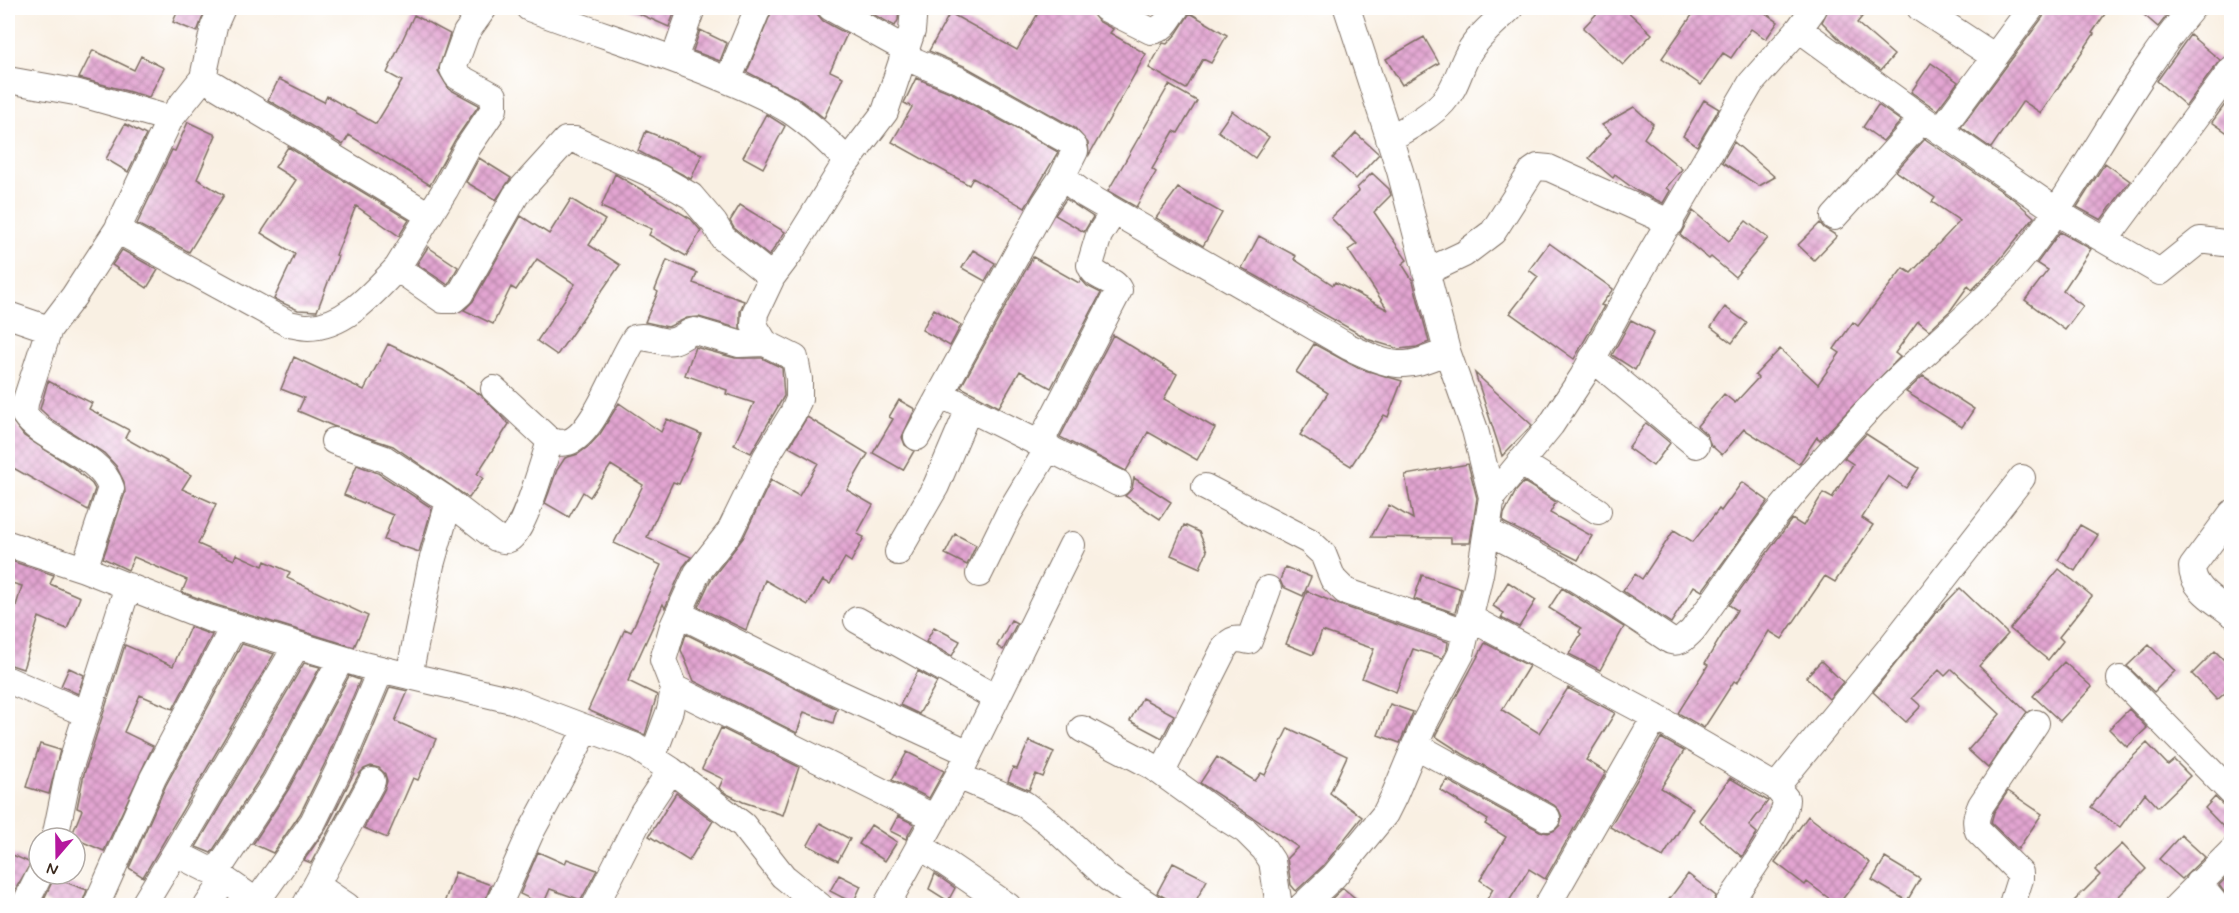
<svg xmlns="http://www.w3.org/2000/svg" width="2239" height="913" viewBox="0 0 2239 913" font-family="Mynerve,sans-serif">
  <style>
    .building { fill: url(#building-cross-hatch) }
    .lines { fill: none; stroke-linecap: round; stroke-linejoin: round }
    .street-casing { stroke: #7e6f63; stroke-width: 28 }
    .street { stroke: #fff; stroke-width: 26 }
  </style>
  <defs>
    <pattern id="building-cross-hatch" width="8" height="8" patternUnits="userSpaceOnUse" patternTransform="scale(1.5)"><rect width="8" height="8" fill="#e3a5d2"/><path d="M0 0l8 8M0 8l8-8" fill="none" stroke="#b987aa"/></pattern>
  </defs>
  <rect width="100%" height="100%" fill="#fff"/>
  <filter id="ink" filterUnits="userSpaceOnUse"><feTurbulence type="fractalNoise" baseFrequency=".0167" numOctaves="2"/><feDisplacementMap in="SourceGraphic" scale="12" xChannelSelector="R" yChannelSelector="G"/><feConvolveMatrix kernelMatrix="1 2 1 2 8 2 1 2 1" color-interpolation-filters="sRGB"/></filter>
  <filter id="wash" filterUnits="userSpaceOnUse"><feTurbulence type="fractalNoise" baseFrequency=".008" numOctaves="4" result="noise"/><feDisplacementMap in="SourceGraphic" scale="24" xChannelSelector="R" yChannelSelector="G"/><feGaussianBlur stdDeviation="1.35" result="paint"/><feColorMatrix in="noise" values="0 0 0 0 0 0 0 0 0 0 0 0 0 0 0 0 0 1.4 0 .05"/><feComposite in="paint" operator="in"/></filter>
  <g filter="url(#wash)">
    <rect width="100%" height="100%" fill="#f9f0e3"/>
    <g id="blocks">
      <path class="building" d="M179,8h27l-9,24 -24,-10z
        M626,8h50l-7,19z
        M773,8h43l2,7 5,6 24,13 -17,37 13,6 -19,41 -28,-21 -49,-25z
        M861,8h38l-1,12 -3,6z
        M1041,8h47l10,13 15,8 -3,4 36,21 -57,101 -1,-12 -13,-15 -109,-61 -37,-16 21,-38 67,37z
        M1602,8h22l28,26 -29,31 -40,-37z
        M1697,8h61l20,14 -12,17 -15,-10 -20,29 -8,-5 -22,32 -39,-27z
        M1829,8h40l-12,15 37,32 -13,15 -39,-28 -20,-20z
        M2046,8h63l-17,25 2,1 -53,79 -18,-12 -32,47 -30,-21 82,-110z
        M2136,8h37l-15,19z
        M1190,13l37,22 -16,28 -8,-4 -17,30 -37,-21 14,-25 4,1 10,-11z
        M414,15l36,19 -12,37 11,18 30,16 -24,35 -25,45 -81,-50 -6,10 -75,-45 11,-21 45,23 3,-6 49,28 26,-43 -15,-8z
        M700,30l27,13 -7,18 -27,-10z
        M2190,35l30,25 -34,46 -29,-25z
        M1424,37l15,26 -37,22 -16,-26z
        M93,50l41,20 7,-14 23,12 -15,29 -70,-19z
        M1931,63l27,19 -21,28 -26,-18z
        M916,78l36,15 106,59 -33,56 -52,-30 -4,7 -77,-43 20,-35 -8,-4z
        M1169,85l28,16 -19,32 -4,-2 -22,38 4,3 -20,35 -28,-16z
        M2232,95v41l-20,-14z
        M1704,100l15,9 -22,37 -14,-10z
        M1878,105l23,16 -18,20 -20,-14z
        M1634,107l19,17 -9,14 38,31 -16,19 4,3 -7,12 -26,-12 -22,-16 -2,3 -24,-20 22,-25 -9,-8z
        M1232,111l37,26 -14,21 -37,-27z
        M766,114l19,12 -22,42 -20,-11z
        M188,122l28,13 -19,44 27,16 -35,57 -52,-28 35,-74 3,1z
        M125,124l21,11 -18,37 -22,-13z
        M646,131l56,23 -11,25 -53,-28z
        M1356,133l23,21 -23,25 -23,-21z
        M1925,139l91,62 18,16 -40,50 -22,23 -4,-4 -18,25 -10,9 -11,10 -11,-9 -23,32 5,4 -80,83 -3,-3 -18,27 -55,-35 -22,26 -11,-10 -5,-11 -9,-8 27,-32 11,9 23,-25 -3,-3 25,-26 38,35 22,-31 -6,-4 19,-27 5,4 45,-58 8,5 49,-52 -28,-19 3,-4 -39,-27z
        M1734,142l41,35 -16,9 -37,-24z
        M288,147l121,73 -10,16 -43,-30 -20,49 2,1 -21,55 -19,-1 -24,-11 21,-45 -34,-21 35,-53 -21,-13z
        M479,158l32,20 -15,22 -30,-18z
        M2105,163l25,18 -29,39 -24,-13z
        M1372,173l17,16 2,6 -17,17 33,48 -5,4 11,17 14,53 2,8 -12,5 -18,2 -29,-9 -128,-72 17,-32 37,20 -2,3 39,26 2,-3 53,28 -40,-60 9,-6 -26,-26 28,-27 -2,-3z
        M615,174l76,45 10,12 -15,25 -37,-21 3,-6 -51,-22z
        M1178,188l44,25 -19,33 -47,-28z
        M571,199l34,21 -16,25 31,20 -63,90 -20,-14 38,-57 -38,-25 -21,31 -5,-3 -18,37 -29,-14 9,-9 48,-85 28,18z
        M1066,199l27,18 -9,15 -29,-17z
        M740,205l45,27 -16,24 -35,-28 -4,-7z
        M1693,211l36,30 17,-20 22,17 -33,39 -24,-20 -2,2 -29,-24z
        M1820,223l4,5 13,8 -23,24 -16,-15z
        M2060,232l31,17 -28,42 20,15 -18,24 -40,-30 23,-30 -11,-7z
        M1549,243l64,46 -12,16 3,1 -30,53 -64,-46 28,-36 -9,-7z
        M428,247l30,20 -10,18 -31,-21z
        M122,250l36,20 -11,18 -35,-23z
        M973,250l22,13 -10,18 -23,-13z
        M1033,257l46,26 2,-4 6,7 14,7 -50,95 -31,-17 -21,36 -38,-20z
        M667,260l30,13 -4,10 51,18 -4,11v17l-41,-12 -12,1 -19,9 -23,-5 13,-30 -3,-2z
        M1725,307l22,16 -15,20 -21,-16z
        M934,309l27,16 -11,21 -28,-16z
        M1631,320l23,12 -19,38 -23,-15z
        M1113,335l64,39 -13,25 51,29 -18,32 -49,-28 -22,39 -66,-34z
        M388,344l55,26 38,25 28,29 -32,50 6,4 -14,20 -76,-52 -60,-20 -35,-15 6,-13 -23,-9 13,-32 70,33z
        M1314,344l44,24 44,13 -14,36 -4,-2 -33,51 -51,-31 28,-42 -32,-21z
        M695,347l40,11h27l20,10 2,28 -33,57 -17,-8 20,-42 -28,-9 1,-4 -42,-15z
        M1475,373l57,52 -30,31z
        M1923,376l51,33 -12,18 -56,-35z
        M48,381l44,22 -3,6 40,21 -4,8 66,37 -9,14 34,15 -18,40 36,16 2,-6 27,12 2,-5 25,11 -3,6 81,38 -14,31 -141,-43 -31,-12 5,-12 -53,-23 -6,13 -25,-12 22,-65 -1,-11 -8,-16 -12,-13 -52,-33 -12,-11z
        M899,400l16,9 -13,28 3,8 9,6 -11,19 -30,-17 20,-34 -4,-2z
        M619,403l42,29 6,-13 34,15 -22,50 -6,-2 -26,55 44,20 -8,10 -18,41 -2,-4 -35,77 29,14 -12,40 -57,-25 37,-81 6,3 30,-67 -47,-22 29,-58 -32,-20 -21,32 -7,-5 -14,25 -24,-14 12,-33 8,-12 13,-4 11,-8 11,-12z
        M8,415l16,21 51,33 17,15 3,5 -7,21 -80,-45z
        M807,417l61,37 -21,36 26,15 -16,29 7,3 -13,25 -6,-4 -15,26 -7,-4 -15,25 -43,-25 -19,50 -48,-23 12,-26 33,-43 28,-58 28,16 19,-33 -29,-16z
        M1646,423l24,20 -17,23 -25,-18z
        M1866,434l53,34 -13,20 -18,-12 -26,42 11,7 -38,57 -10,-6 -43,63 -13,-8 -32,52 -3,-2 -30,47 -26,-15 30,-48 -3,-2 32,-53 -8,-5 63,-86 11,7 20,-33 9,5 21,-34 -9,-6z
        M1468,464l9,34 -7,45h-19v-5l-80,-1 18,-32 24,14 -8,-44z
        M357,465l21,8 54,35 -13,44 -35,-12 9,-25 -49,-20z
        M1134,478l37,24 -11,17 -35,-23 7,-7z
        M1524,482l32,20 -6,11 42,23 -14,24 -75,-38 1,-8 12,-23z
        M1742,482l26,19 -66,90 -8,-5 -23,37 -48,-32 12,-17 7,5 32,-49 19,12 26,-33 2,2z
        M1184,525l15,7 8,19 -7,17 -29,-13z
        M2080,525l18,10 -23,36 -17,-11z
        M955,534l21,11 -9,20 -22,-11z
        M8,560l46,15 -4,9 30,13 -13,32 -28,-12 -16,52 -15,-5v-32l14,-46 -14,-4z
        M1285,567l26,10 -8,19 -20,-9 -3,-7z
        M2059,569l33,27 -33,41 4,4 -15,19 -38,-31z
        M1422,575l39,14 -6,24 -41,-14z
        M1508,582l28,18 -17,27 -18,-9 3,-5 -11,-7z
        M1562,588l62,39 -24,43 -31,-16 12,-20 -2,-2 2,-4 -32,-20z
        M1960,588l48,46 -29,32 48,46 -39,56 -20,-18 32,-36 -48,-45 -7,7 -6,-6 -27,28 9,8 -15,16 -33,-30 61,-77z
        M1307,591l33,14 108,37 -1,7 -5,9 -29,-9 -17,43 -34,-14 12,-29 -52,-18 -9,24 -27,-11z
        M1011,620l6,3 -14,27 -6,-4z
        M190,627l22,8 -39,74 -33,-14 -16,37 29,14 -49,105 -33,-14 11,-27 -5,-2 7,-34 41,-129 48,21z
        M934,627l26,14 -8,15 -26,-14z
        M686,634l151,75 -4,14 -29,-11 -7,21 -103,-52 -13,-31z
        M1485,643l44,23 -27,44 37,23 29,-45 47,25 -29,47 20,12 -61,107 -16,-10 -23,37h-23l10,-17 -13,-9 26,-43 -21,-13 3,-4 -48,-30 7,-10 93,51 8,2 7,-3 5,-5 2,-8 -3,-7 -5,-5 -91,-51 -28,-18z
        M242,644l32,10 -131,223 -14,-9 37,-83z
        M2149,645l26,26 -21,21 -27,-26z
        M2215,651l17,17v19l-15,13 -25,-26z
        M1821,661l22,21 -14,17 -23,-22z
        M2064,662l28,25 -32,34 -27,-25z
        M304,663l16,4 -58,108 -51,78 -15,-6z
        M69,668l15,7 -6,19 -17,-8z
        M918,671l19,11 -18,32 -19,-9z
        M349,676l11,4 -35,83 -25,51 -27,39 -20,-9 35,-54z
        M390,687l18,4 -13,30 41,18 -18,41 -5,-2 -26,60 -23,-10 21,-40 2,-7 -2,-7 -6,-6 -8,-2 -7,3 -5,5 -48,89 -7,-3 22,-31 27,-54z
        M1142,698l32,17 -12,23 -32,-17z
        M1390,704l23,8 -13,31 -22,-8z
        M2129,709l18,19 -20,19 -18,-18z
        M721,728l78,39 -16,48 -40,-13 -16,-8 -8,-6 4,-9 -21,-10z
        M1288,728l59,28 -17,37 32,24 -39,49 -27,25 -5,-6 -4,-27 11,-11 -98,-64 17,-26 38,24 6,-8 4,2z
        M1661,738l23,13 -23,37 32,20 -30,49 -53,-30z
        M1029,741l25,11 -11,25 -7,-3 -7,16 -21,-9 5,-13 4,1z
        M2147,743l21,22 6,-5 16,16 -32,31 -13,-14 -25,34 -29,-20 26,-35z
        M40,744l20,6 -11,44 -23,-7z
        M907,752l37,19 -15,27 -37,-18z
        M1730,778l38,23 -19,25 8,7 -15,24 -43,-37z
        M2008,791l34,23 -24,35 -27,-26 3,-11z
        M676,793l37,28 -24,40 -40,-25z
        M2215,797l7,7 10,4v28l-27,-28z
        M898,816l16,8 -8,15 -16,-8z
        M1808,816l62,47 -32,42 -31,-23 -2,3 -30,-23z
        M820,823l30,16 -12,22 -30,-16z
        M871,825l26,17 -12,19 -26,-17z
        M2181,835l24,22 -23,22 -23,-20z
        M2122,844l24,25 -37,37h-40l31,-31 -5,-5z
        M538,852l27,12 2,-5 30,11 -16,30 -31,-11 -7,16 -23,-11z
        M8,853l23,10 -16,27 -7,-3z
        M1885,858l35,21 -13,22 -35,-21z
        M1173,863l34,17 -14,26h-14l-22,-13z
        M455,872l36,13 -8,21h-40z
        M935,874l20,14 -7,13 -19,-12z
        M1688,874l28,22 -4,10h-48z
        M839,875l22,11 -8,17 -23,-12z
        M2227,877l5,4v22l-13,-18z
        M54,878l33,12 -6,16h-25l-13,-5z
        M1343,888l22,18h-41z"/>
    </g>
  </g>
  <g filter="url(#ink)">
    <use href="#blocks" fill-opacity="0" stroke="#7e6f63" stroke-width="1.5"/>
    <g class="lines">
      <defs>
        <path id="street" d="M222,8l-8,18 -11,52 -33,41 -53,111 -43,66 -25,33 -24,74 -1,11c19,29 75,38 87,74l-27,81 124,49 155,47 149,35 122,46 37,24 72,55 40,51 37,30
          M484,8l-18,25 -13,36 4,7 37,20v13l-26,38 -23,43 -48,78 46,32h10l7,-6 56,-99 50,-55h9l83,37 33,19 23,27 9,15 49,39
          M529,8c63,24 127,43 190,69 23,9 48,20 70,33 21,14 41,33 58,51
          M831,8l74,41
          M1105,8l46,23c14,-2 18,-13 25,-23
          M1347,8l53,163 47,180 28,79 17,67
          M1920,8l75,49
          M1799,29l124,90 147,101 90,52 40,-32 32,4
          M903,56l56,24 109,61 6,6 1,4 -13,26 22,17 265,153c43,20 54,24 98,4
          M674,59l18,-51
          M203,78l226,137
          M8,80l67,12 95,27
          M728,80l30,-72
          M1940,131l91,-123
          M1389,139c18,-11 39,-21 54,-37 14,-15 16,-33 26,-50 10,-17 27,-30 41,-44
          M1834,217l89,-98
          M117,230l172,94c6,1 13,3 19,3 37,0 66,-35 89,-59
          M2105,240l127,-171
          M1426,272l38,-18 29,-22 39,-61 6,-4 11,1 122,55
          M8,315l41,14
          M1592,358l104,87
          M494,389l56,52c6,1 12,3 18,1 27,-8 50,-80 67,-104 13,-4 25,6 38,3 9,-2 14,-9 22,-10l44,13 26,-1
          M942,395l176,88
          M917,437l128,-234 17,-26
          M334,441l51,18 58,38 53,41c4,1 8,4 13,1 15,-7 35,-80 41,-98
          M1040,443l79,-153c-6,-13 -24,-10 -29,-25l9,-30 14,-22
          M1520,462l78,49
          M1205,487l104,54 14,13 10,25 12,12 121,41
          M2232,513l-40,54c0,22 24,34 40,47
          M1487,531l68,35 47,29 69,46c9,3 14,-4 21,-10 24,-32 45,-64 69,-96 35,-47 75,-91 115,-134 47,-50 103,-90 146,-143 63,-79 105,-173 170,-250
          M8,544l76,25
          M898,552l38,-66 33,-77
          M979,574l30,-61 40,-66
          M679,614l153,76 137,63
          M1470,618l185,99 121,70 10,12c-1,29 -42,80 -59,107
          M857,620l139,78
          M409,676l22,-111 18,-63
          M2120,679l112,114
          M8,680l79,34
          M674,688l261,130
          M1082,729l70,37 62,45 32,20 18,18 8,12 7,45
          M1415,745l132,73
          M652,758l18,-48 4,-22 -11,-28 10,-34 24,-53 33,-42 36,-74 27,-44 6,-14v-20l-4,-21 -30,-15 -11,-18 1,-12 17,-36 18,-24 51,-83 44,-58 27,-81 2,-23
          M1162,772l62,-123c7,-11 13,-11 25,-8l19,-52
          M958,776l66,28 24,18 60,56 42,28
          M1776,787l113,-138 133,-171
          M55,838l14,-68 59,-184
          M919,845l89,61
          M175,853l122,-208
          M211,870l52,36
          M2198,883l19,23
          M316,885l31,21
          M257,901l56,-79 26,-53 42,-100
          M24,906l16,-32
          M96,906l57,-128 81,-152
          M143,906l32,-53 32,16 4,1 10,-5 54,-82 66,-124
          M207,906l18,-27
          M305,906l67,-125
          M498,906l33,-74 56,-104
          M595,906l48,-94 28,-42
          M886,906l72,-130 114,-231
          M1302,906l32,-30 51,-62 9,-18 31,-74 36,-68 19,-80 12,-77 59,-72 32,-49 55,-101 113,-192 48,-54 15,-21
          M1547,906l108,-189
          M2015,906l-2,-5 7,-22v-6l-42,-42c-4,-10 -1,-16 3,-26l55,-82
          M2177,906l55,-55"/>
      </defs>
      <use href="#street" class="street-casing"/>
      <use href="#street" class="street"/>
    </g>
  </g>
  <rect width="2239" height="913" fill="none" stroke="#fff" stroke-width="30"/>
  <g transform="translate(57 856) rotate(200)"><circle r="28" fill="#ffffff" stroke="#b1aaa5" stroke-width="1.5"/>
  <path d="M0-4.5L10 22L0 15L-10 22Z" fill="#b5179e"/>
  <text y="-9" font-size="16" font-weight="bold" text-anchor="middle" fill="#3b2a1e">N</text>
  </g>
</svg>
